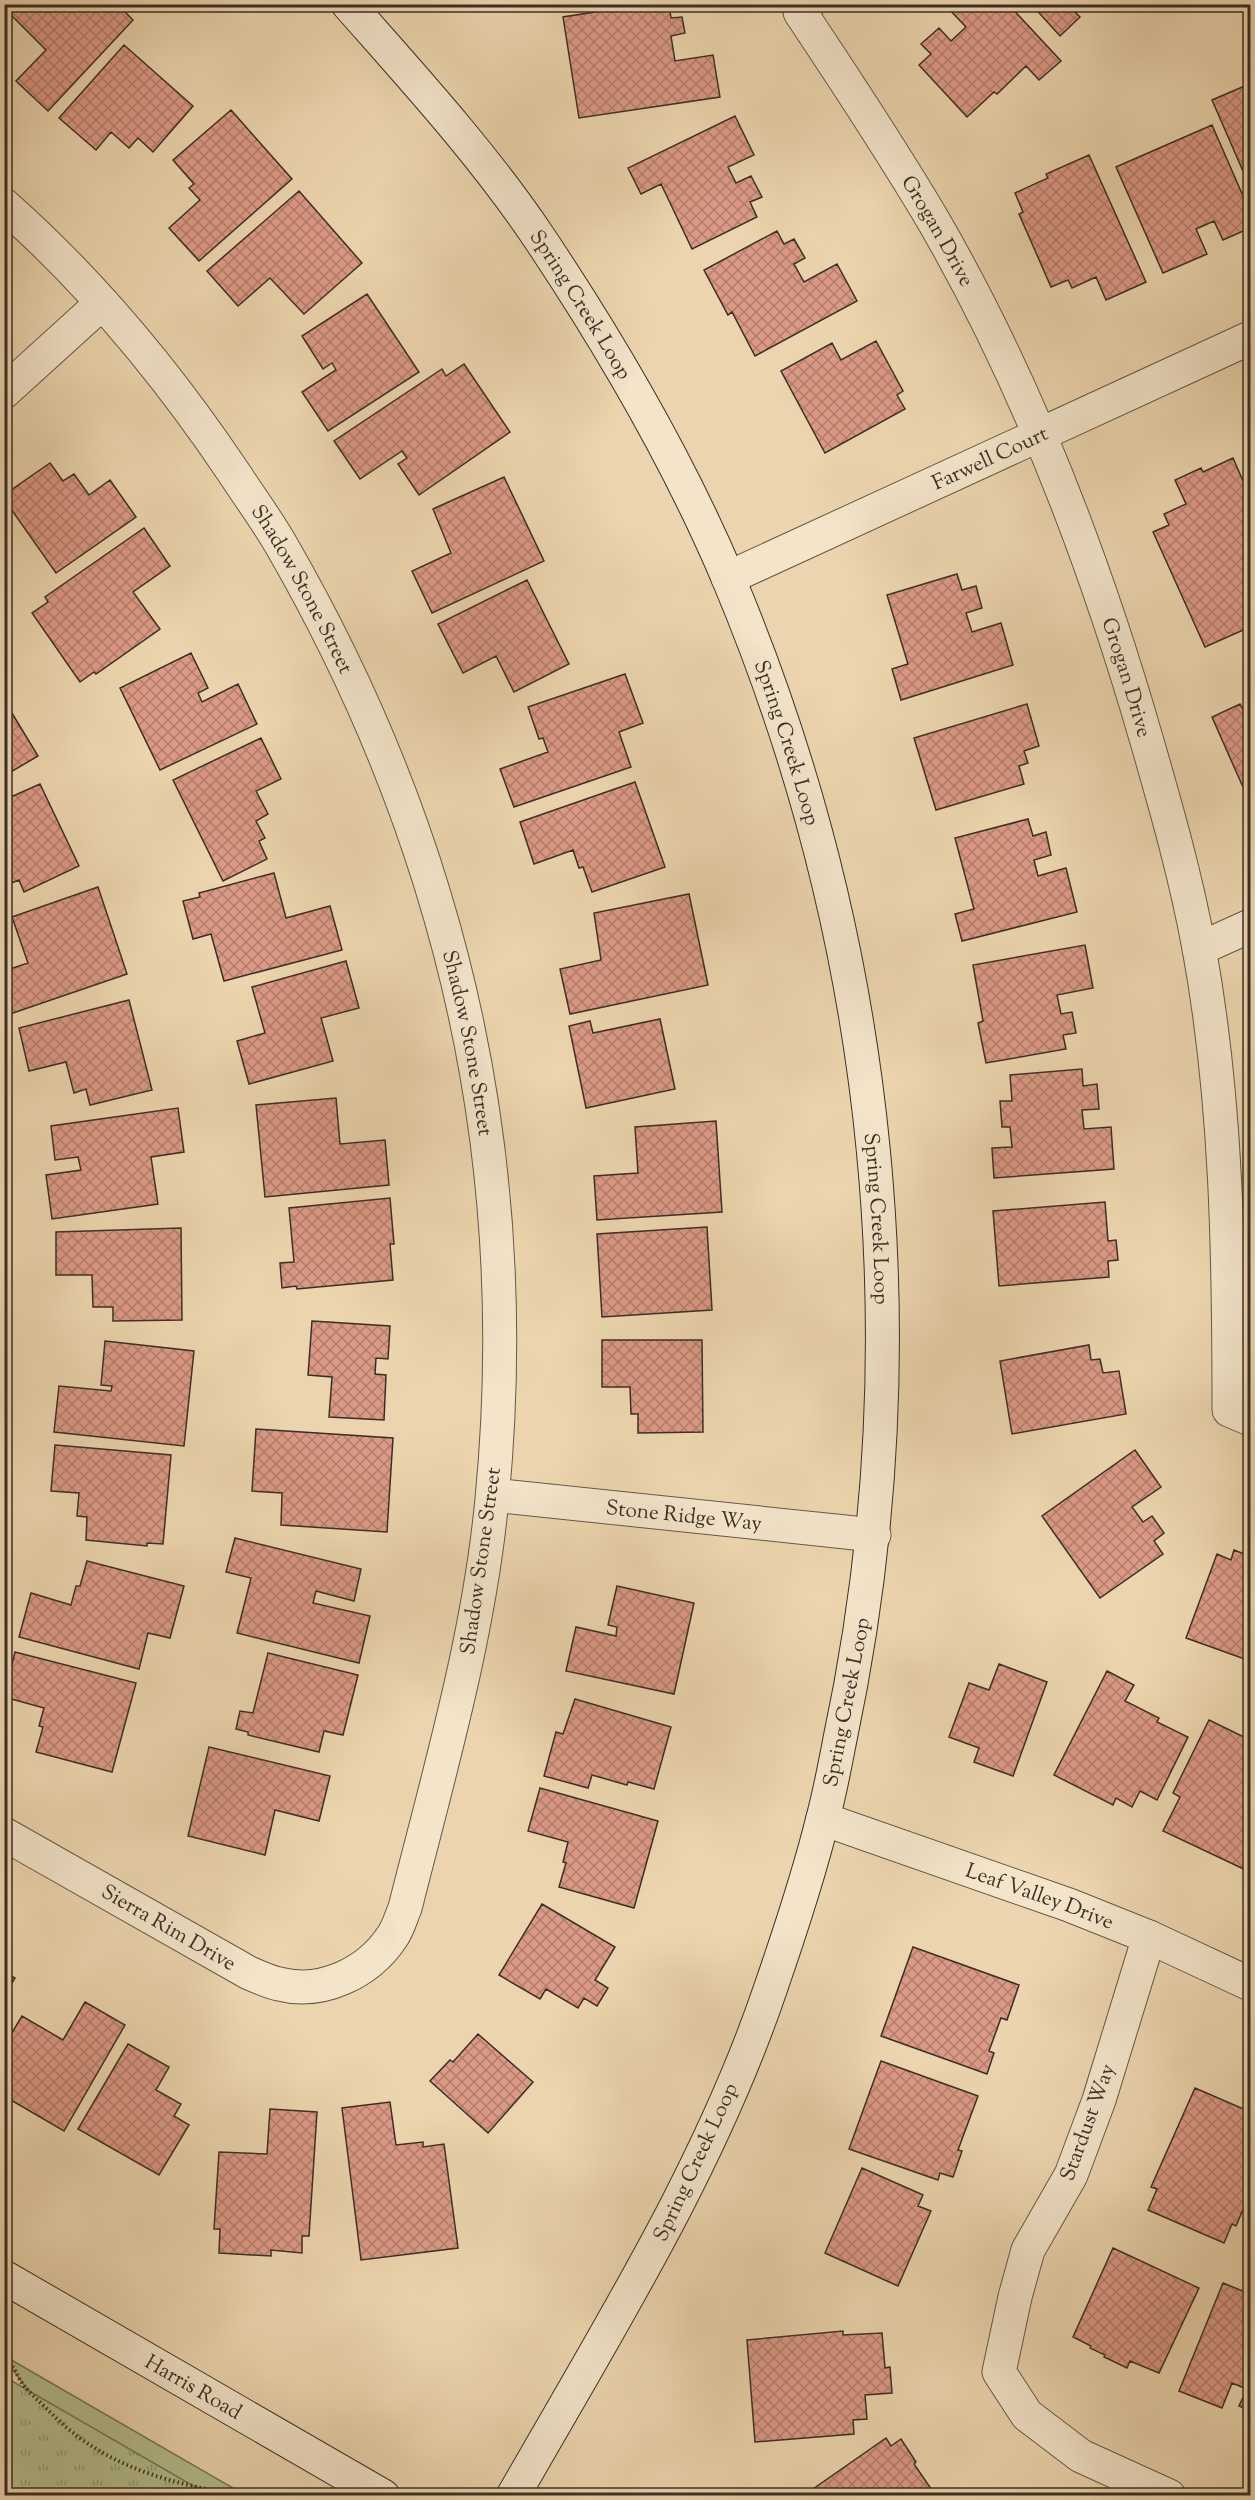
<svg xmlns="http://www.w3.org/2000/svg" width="1255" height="2500" viewBox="0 0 1255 2500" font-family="'Sorts Mill Goudy',serif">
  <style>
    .green { fill: #b4be8d; stroke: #77765a; stroke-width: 1.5 }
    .park { fill: url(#park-tufts); stroke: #77765a; stroke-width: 1.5 }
    .building { fill: url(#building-cross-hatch); stroke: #3a2f26; stroke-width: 1.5 }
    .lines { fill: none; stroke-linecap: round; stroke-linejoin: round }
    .street-casing { stroke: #665848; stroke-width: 35 }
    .secondary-casing { stroke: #3a2f26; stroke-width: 35 }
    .path { stroke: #3a2f26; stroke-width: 4; stroke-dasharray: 1.5 3; stroke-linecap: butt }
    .street { stroke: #f3e4ca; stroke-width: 33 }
    .secondary { stroke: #f3e4ca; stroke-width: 33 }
    .labels { text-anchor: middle; stroke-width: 4.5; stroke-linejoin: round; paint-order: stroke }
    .street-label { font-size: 21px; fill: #3a2f26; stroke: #f3e4ca }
  </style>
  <defs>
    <pattern id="park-tufts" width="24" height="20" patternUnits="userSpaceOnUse" patternTransform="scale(1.5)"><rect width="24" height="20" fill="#b4be8d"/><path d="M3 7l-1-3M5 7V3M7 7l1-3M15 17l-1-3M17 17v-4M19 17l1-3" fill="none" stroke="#939b73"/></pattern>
    <pattern id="building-cross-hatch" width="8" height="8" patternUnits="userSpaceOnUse" patternTransform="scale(1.5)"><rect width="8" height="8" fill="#dc9985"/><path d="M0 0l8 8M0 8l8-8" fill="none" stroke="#b37d6d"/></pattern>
  </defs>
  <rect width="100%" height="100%" fill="#ecd5ae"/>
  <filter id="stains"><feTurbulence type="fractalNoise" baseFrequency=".00333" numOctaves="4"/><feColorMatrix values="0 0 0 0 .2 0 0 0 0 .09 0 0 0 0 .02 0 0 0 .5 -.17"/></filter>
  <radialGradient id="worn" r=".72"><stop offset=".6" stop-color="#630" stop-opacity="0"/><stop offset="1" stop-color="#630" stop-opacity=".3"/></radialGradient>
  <path class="green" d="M8,2358l225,130 -1,3 -11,1 -51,-10 -116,-65 -30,-32 -18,-25z"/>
  <path class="park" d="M4,2377h1l204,118h-204z"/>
  <path class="building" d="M19,4h98l16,16 -85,91 -32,-30 30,-31 -36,-36z
    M647,4h22l2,14 11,-1 3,16 -14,3 4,25 38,-6 7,42 -141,21 -16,-101z
    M948,4h60l53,57 -22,19 -13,-14 -29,28 -3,-2 -27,25 -48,-52 12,-11 -10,-10 18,-16 12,13 15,-14 -20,-21z
    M1031,4h48l-6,6 7,7 -20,19z
    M124,45l69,61 -40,46 -15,-14 -9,10 -18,-16 -15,18 -37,-32z
    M1250,79v97l-4,2 -34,-78 35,-15 -1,-4z
    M231,110l61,69 -93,82 -30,-33 31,-28 -11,-12 5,-4 -21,-24z
    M735,116l19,39 -26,12 8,16 15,-7 11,21 -12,5 7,15 -65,32 -31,-65 -20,10 -13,-26z
    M1212,125l38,87v16l-27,12 -9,-19 -18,8 11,25 -44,19 -47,-106z
    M1089,155l57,127 -40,18 -10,-23 -24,11 -4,-8 -17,7 -32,-73 4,-2 -8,-19 33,-15 -2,-4z
    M299,191l63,72 -58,51 -34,-36 -32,28 -31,-35z
    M777,231l7,13 10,-5 11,19 -11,6 10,18 33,-18 20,37 -102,55 -23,-44 -4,3 -24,-45z
    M367,294l52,78 -91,59 -26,-39 34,-22 -4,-7 -9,6 -21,-33z
    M876,341l27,50 -6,4 8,14 -80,44 -44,-82 51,-28 9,17z
    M464,364l46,68 -91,63 -21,-31 9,-6 -5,-7 -42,28 -26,-38 108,-72 4,7z
    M1233,458l17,39v32l-4,2 4,10v86l-45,20 -52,-115 16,-7 -5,-11 22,-10 -11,-24 26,-12 2,4z
    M50,463l13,18 11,-7 15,21 21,-15 26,37 -80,56 -52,-74v-4z
    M504,477l40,84 -112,52 -20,-42 39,-18 -18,-44z
    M144,528l26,38 -37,26 27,37 -64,45 -2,-2 -14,10 -48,-69 16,-11 -3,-5z
    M957,574l5,16 14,-4 6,22 -16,5 6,19 29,-9 12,42 -112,35 -9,-31 16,-5 -21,-69z
    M527,580l42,84 -55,28 -18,-36 -33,17 -25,-49z
    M191,653l17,35 -10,5 4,9 36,-18 19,40 -97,46 -40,-82z
    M625,674l18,49 -24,9 12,35 -117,40 -14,-38 48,-17 -5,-14 -4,1 -11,-32z
    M4,700l34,56 -34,20z
    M1027,704l12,42 -15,5 4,12 -9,3 5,18 -88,26 -22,-72z
    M1240,704l5,9 5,-3v93l-38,-86z
    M261,738l20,41 -25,12 12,23 -12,7 9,17 -6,3 8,18 -44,22 -50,-101z
    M635,782l30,85 -73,25 -9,-25 -4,1 -6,-18 -39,14 -14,-42z
    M40,784l39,82 -55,26 -5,-12 -15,6v-86z
    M1028,819l5,17 13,-4 5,23 -17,5 4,16 28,-8 11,44 -115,29 -7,-27 19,-5 -19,-71z
    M274,873l12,45 44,-12 12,44 -118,31 -13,-47 -18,5 -10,-38 17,-4 -1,-4z
    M98,887l29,87 -117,40 -6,-19v-24l24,-8 -16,-46z
    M689,894l19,91 -138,29 -10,-45 41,-9 -7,-47z
    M1085,945l8,43 -36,7 4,19 11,-2 4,21 -13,2 3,14 -80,14 -8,-40 5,-2 -10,-56z
    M346,961l13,47 -38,10 12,43 -84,23 -12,-43 28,-8 -13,-46z
    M129,1000l23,90 -62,15 -4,-16 -12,4 -8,-31 -37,9 -10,-43z
    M660,1019l15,70 -89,19 -17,-82 21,-5 3,12z
    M1082,1069l1,17 14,-2 2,25 -17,1 2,19 27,-2 3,42 -120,9 -2,-30 20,-1 -2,-20h-8l-2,-26h12l-2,-26z
    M336,1098l4,46 45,-4 4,45 -124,12 -9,-92z
    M178,1108l6,44 -33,5 7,47 -106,15 -6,-44 35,-5 -3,-13 -23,3 -4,-34z
    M716,1121l6,91 -125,8 -3,-44 44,-3 -3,-46z
    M390,1198l4,46h-4l3,36 -96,9 -1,-3 -14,2 -2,-25 14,-1 -5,-54z
    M1105,1202l3,39 8,-1 2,20 -10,1 1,16 -110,9 -6,-75z
    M707,1227l5,83 -110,7 -5,-83z
    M181,1228l1,92 -69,1v-14h-20l-1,-32h-36v-43z
    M312,1321l78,5 -2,33 -12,-1 -1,16 11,1 -2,45 -55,-3 3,-40 -24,-2z
    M602,1340h100l1,92 -65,1v-19h-7l-1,-27h-28z
    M105,1341l89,10 -10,95 -130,-14 5,-46 52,5 1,-5 -11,-1z
    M1089,1345l2,15 9,-1 3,14 16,-2 7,43 -114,20 -12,-73z
    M256,1429l137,9 -6,94 -106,-7 1,-32 -30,-2z
    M55,1445l116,10 -8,89 -16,-1v3l-61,-6 1,-23 -10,-1 2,-23 -28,-2z
    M1135,1450l26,37 -29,20 11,15 9,-6 12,17 -10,8 9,13 -63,44 -58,-82z
    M235,1538l126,31 -7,32 -38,-10 -3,12 57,13 -11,47 -122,-30 14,-55 -25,-6z
    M1250,1547v114l-64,-23 31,-84 14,6 3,-10 13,5z
    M87,1561l97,25 -14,52 -22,-5 -9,36 -120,-32 12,-44 40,12 5,-19h4z
    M617,1586l77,17 -20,91 -108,-23 10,-44 40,9 1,-9 -9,-2z
    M15,1652l121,31 -24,89 -76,-20 7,-25 -4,-1 5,-18 -40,-11z
    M268,1653l90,22 -15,60 -19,-4 -5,21 -71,-17v-3l-12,-3 4,-18 13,2z
    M999,1664l48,18 -34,94 -39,-14 5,-14 -30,-11 20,-54 20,7z
    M1107,1671l27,14 -9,16 34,17 -2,4 31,15 -31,63 -17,-9 -8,16 -16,-9 -3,7 -59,-30z
    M575,1699l96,28 -17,62 -26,-7 -1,3 -35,-10 -4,13 -44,-12 12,-44 7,2z
    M1209,1720l41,20v132l-87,-41 17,-34 -7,-4z
    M209,1747l121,29 -11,45 -44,-11 -10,45 -77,-19z
    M540,1788l118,33 -24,87 -75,-21 7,-24 -3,-1 5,-20 -40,-11z
    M542,1904l73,43 -20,33 13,8 -11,18 -13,-8 -6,10 -32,-19 -6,10 -41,-24z
    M913,1947l106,38 -12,35 -6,-2 -12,33 5,2 -7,21 -106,-38z
    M4,1972l11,6 -11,18z
    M85,2002l40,23 -61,106 -60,-35v-50l18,-30 41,24z
    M478,2034l55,48 -45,51 -58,-52 20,-21 3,2z
    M128,2044l41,23 -13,23 25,14 -7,12 15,9 -30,50 -81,-46z
    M881,2061l97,35 -20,54 4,1 -9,26 -13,-4 -2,7 -89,-31z
    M1195,2088l53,23 2,-6v88l-14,33 -4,-2 -8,19 -76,-33 9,-21 -6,-2z
    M390,2102l6,43 27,-3v5l21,-3 14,104 -97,12 -19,-152z
    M270,2109l47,3 -8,124h-7v17l-31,-3v6l-52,-3 1,-24h-6l5,-77 48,2z
    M862,2168l61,27 -5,11 13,5 -33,75 -73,-33z
    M1113,2248l86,40 -40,85 -29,-12 -3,7 -23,-11 1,-2 -15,-7 1,-2 -18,-9z
    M1223,2283l27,11 -5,18 5,3v96l-11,-5 8,-17 -15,-6 -10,25 -43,-17z
    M843,2331v4l39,-2 3,35 5,-1 2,26 -27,2 2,24 -14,1 1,14 -99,8 -8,-102z
    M886,2438l5,8 10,-7 15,23 -2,2 22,32h-133z"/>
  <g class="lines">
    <defs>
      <g id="street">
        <path id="s1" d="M808,4l-8,8c46,69 91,137 133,208 94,162 161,338 213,518 20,69 40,139 53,210 28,153 30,308 30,462l21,9"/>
        <path id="s2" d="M4,205c88,78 165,171 230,268 15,23 32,46 46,70 171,295 245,615 212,956 -13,138 -53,274 -87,409 -4,9 -7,21 -13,29 -24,36 -70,58 -113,47 -10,-2 -20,-7 -30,-11l-245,-139"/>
        <path d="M4,392l98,-89"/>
        <path id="s3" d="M728,578l522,-240"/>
        <path d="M1199,949l51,-23"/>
        <path id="s4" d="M493,1495l381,40"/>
        <path id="s5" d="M823,1819l246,86 80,32 101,47"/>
        <path d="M1149,1937l-50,163 -28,75 -43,75 -13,47 -16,75 28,43 54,41 88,40"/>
      </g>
      <g id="secondary">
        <path id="s6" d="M348,4c66,75 134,149 190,232 73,109 140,223 191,344 154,367 194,769 111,1159 -5,26 -10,53 -17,79 -14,57 -33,114 -52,169 -61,181 -164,344 -258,509"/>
        <path id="s7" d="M4,2277l379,219"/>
      </g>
    </defs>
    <use href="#street" class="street-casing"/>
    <use href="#secondary" class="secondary-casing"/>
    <path class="path" d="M4,2356c10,7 13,22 21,31 7,8 15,15 23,23 49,51 106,69 173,82l6,4"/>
    <use href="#street" class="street"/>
    <use href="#secondary" class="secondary"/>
  </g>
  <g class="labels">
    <g class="street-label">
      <text dy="7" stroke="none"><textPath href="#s1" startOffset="270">Grogan Drive</textPath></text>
      <text dy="7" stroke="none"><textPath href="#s6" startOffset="381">Spring Creek Loop</textPath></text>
      <text dy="7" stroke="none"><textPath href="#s3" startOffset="288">Farwell Court</textPath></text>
      <text dy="7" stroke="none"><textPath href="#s2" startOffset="489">Shadow Stone Street</textPath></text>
      <text dy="7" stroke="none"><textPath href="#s1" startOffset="756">Grogan Drive</textPath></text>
      <text dy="7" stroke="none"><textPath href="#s6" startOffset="867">Spring Creek Loop</textPath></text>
      <text dy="7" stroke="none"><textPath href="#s2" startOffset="975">Shadow Stone Street</textPath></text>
      <text dy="7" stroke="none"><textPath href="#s6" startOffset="1353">Spring Creek Loop</textPath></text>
      <text dy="7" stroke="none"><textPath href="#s4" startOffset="192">Stone Ridge Way</textPath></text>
      <text transform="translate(480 1561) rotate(-82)" y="7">Shadow Stone Street</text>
      <text transform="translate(846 1702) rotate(-79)" y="7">Spring Creek Loop</text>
      <text dy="7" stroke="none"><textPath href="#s5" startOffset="230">Leaf Valley Drive</textPath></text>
      <text transform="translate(169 1927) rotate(30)" y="7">Sierra Rim Drive</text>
      <text transform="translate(1087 2122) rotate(-70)" y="7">Stardust Way</text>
      <text transform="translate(695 2162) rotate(-65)" y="7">Spring Creek Loop</text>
      <text dy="7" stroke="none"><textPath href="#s7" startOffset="219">Harris Road</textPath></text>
    </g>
  </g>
  <rect width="1255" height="2500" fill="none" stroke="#ecd5ae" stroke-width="24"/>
  <rect x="6" y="6" width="1243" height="2488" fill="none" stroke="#3a2f26" stroke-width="3"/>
  <rect x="12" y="12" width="1231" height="2476" fill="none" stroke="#3a2f26" stroke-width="1.5"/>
  <rect width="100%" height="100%" filter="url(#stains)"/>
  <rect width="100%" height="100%" fill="url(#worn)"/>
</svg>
